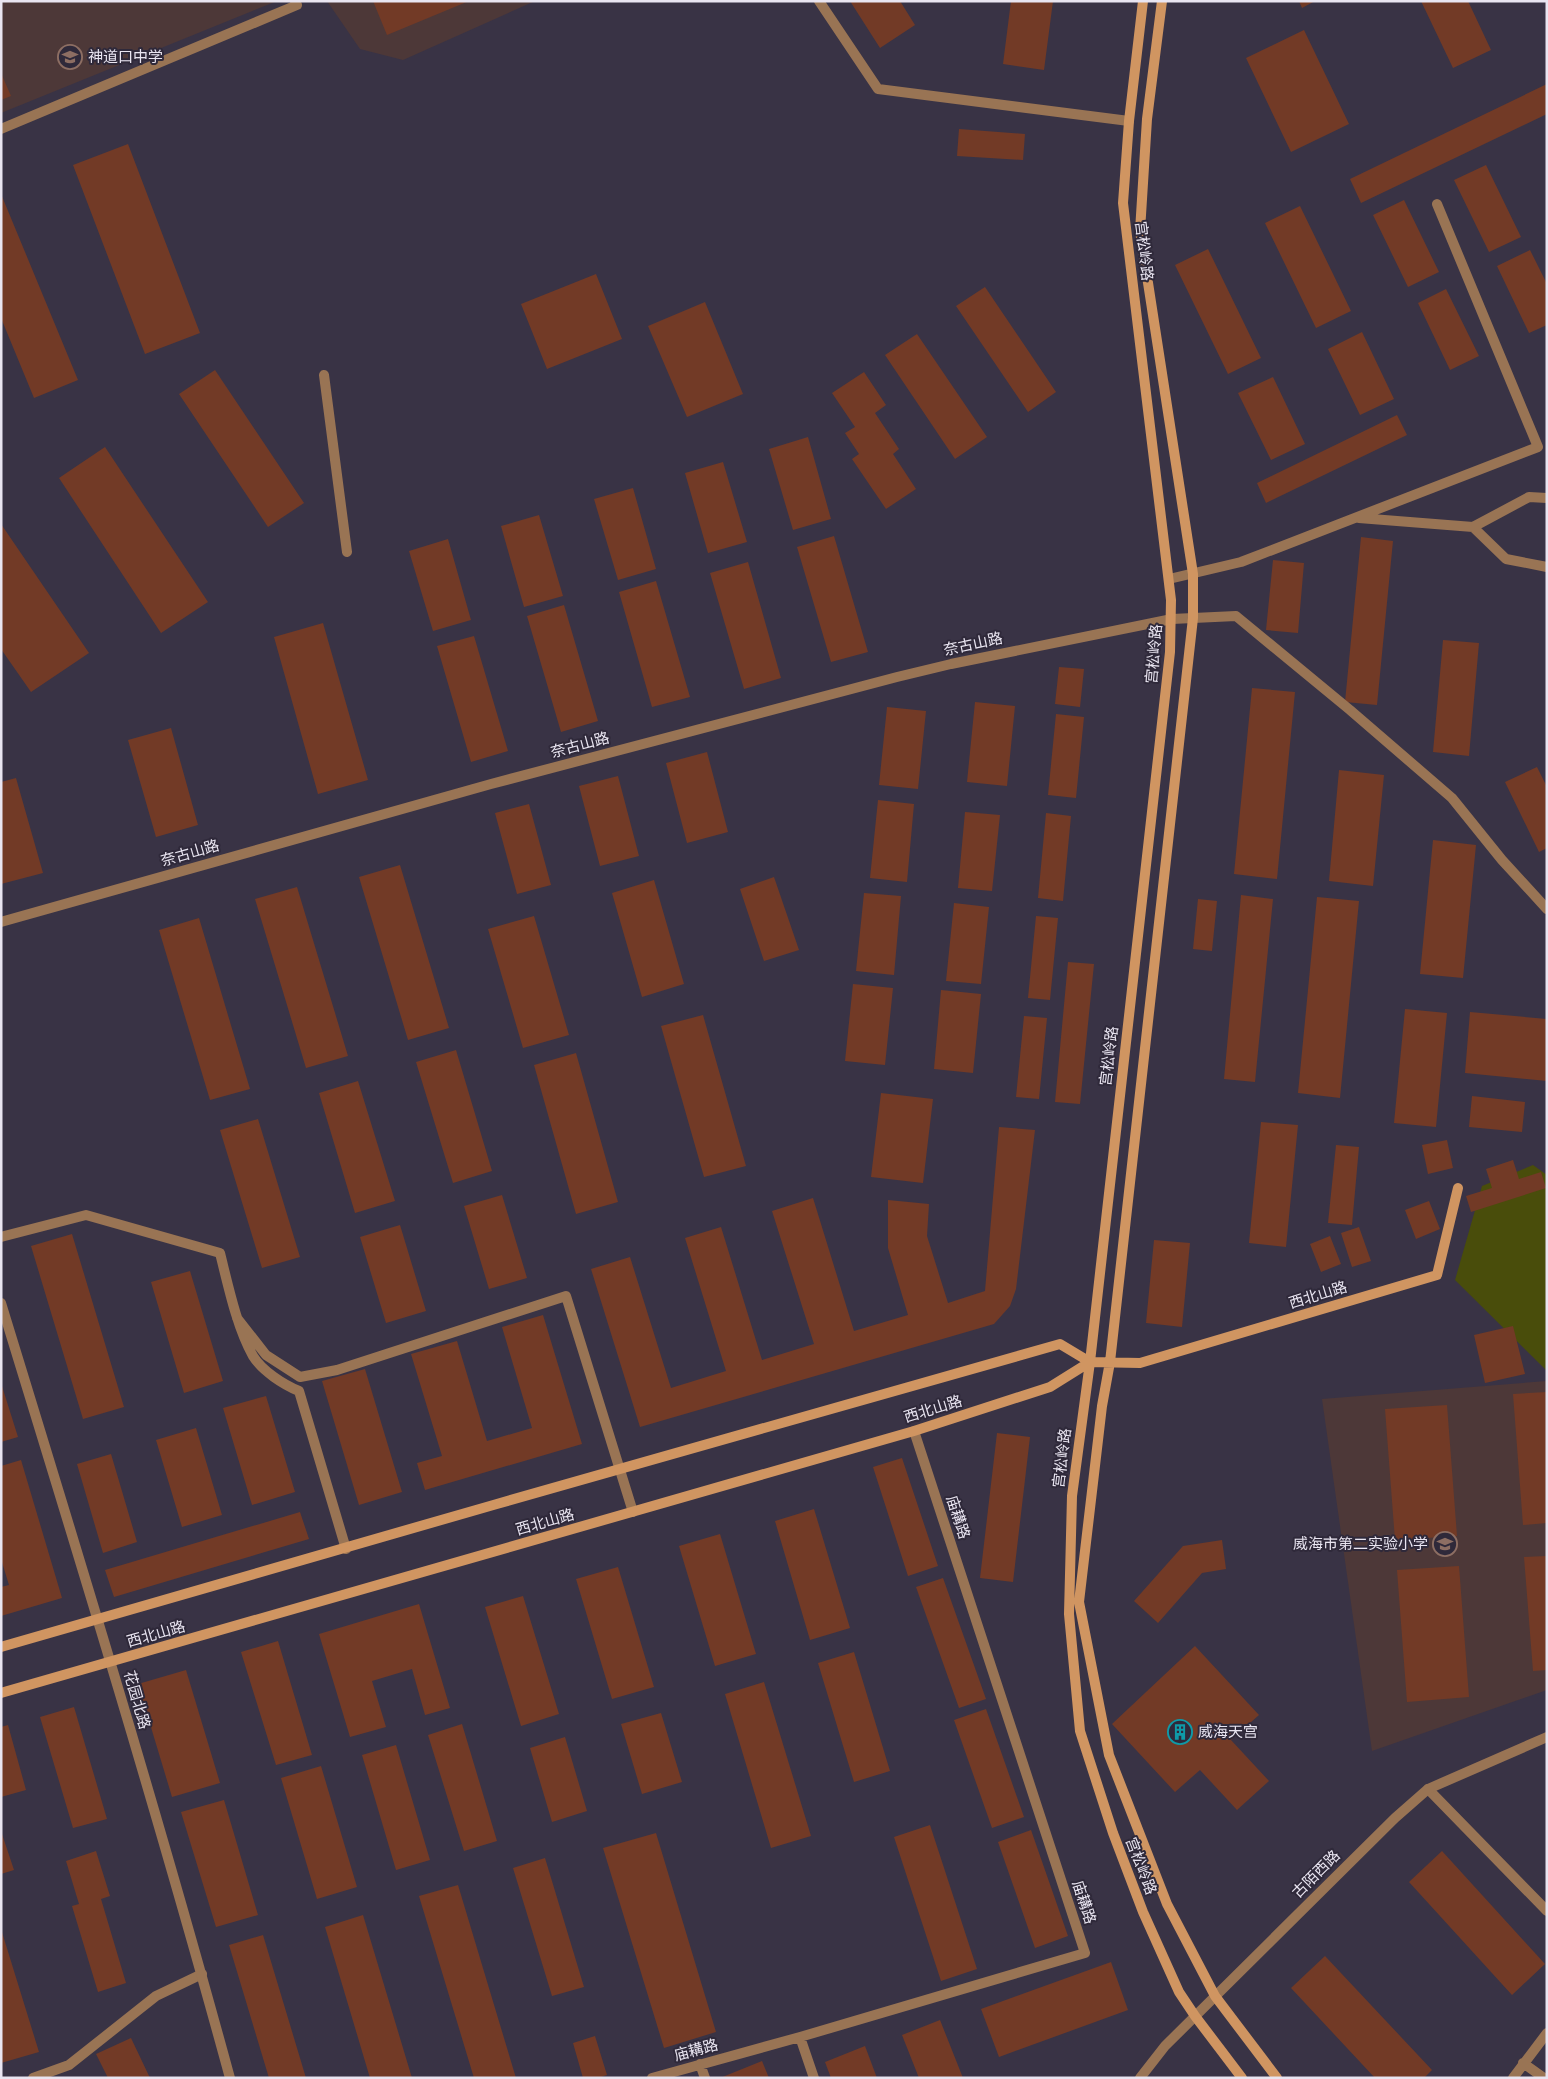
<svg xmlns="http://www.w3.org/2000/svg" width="1548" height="2079" viewBox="0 0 1548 2079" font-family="'Roboto Condensed','Noto Sans SC',sans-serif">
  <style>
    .education { fill: #4d3838 }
    .green { fill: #494d0b }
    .building { fill: #723a26 }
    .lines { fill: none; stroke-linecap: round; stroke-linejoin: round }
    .service { stroke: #997454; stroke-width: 10 }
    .minor { stroke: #997454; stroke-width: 10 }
    .tertiary { stroke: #997454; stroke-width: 10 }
    .secondary { stroke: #d09561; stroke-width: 10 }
    .labels { text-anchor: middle; stroke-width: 4; stroke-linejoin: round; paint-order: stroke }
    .poi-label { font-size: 15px; fill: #e9e5f1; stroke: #2f293a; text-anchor: start }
    .street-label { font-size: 15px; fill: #e9e5f1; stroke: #2f293a }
  </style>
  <rect width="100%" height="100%" fill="#393345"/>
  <path class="education" d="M1,1h276l-276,112z
    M327,1h208l-132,59 -43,-11z
    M1547,1381v309l-175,61 -50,-352z"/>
  <path class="green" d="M1533,1165l14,10 -1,195 -91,-90 27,-94z"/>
  <path class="building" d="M373,1h96l-82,34z
    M850,1h50l15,24 -35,23z
    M1011,1h42l-9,69 -41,-6z
    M1299,1h16l-13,7z
    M1421,1h47l23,49 -38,18z
    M1304,30l45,94 -58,28 -45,-94z
    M1,73l10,23 -10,4z
    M1547,84v30l-186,89 -11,-24z
    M959,129l66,5 -2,26 -66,-4z
    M128,144l72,189 -55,21 -72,-189z
    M1486,165l35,72 -32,15 -35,-72z
    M1,194l77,186 -44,18 -33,-80z
    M1404,200l35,72 -31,15 -35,-72z
    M1300,206l51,105 -35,17 -51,-105z
    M1208,249l53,109 -33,16 -53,-109z
    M1530,250l17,34v41l-18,8 -32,-67z
    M596,274l26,65 -75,30 -26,-65z
    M985,287l71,105 -28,20 -72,-106z
    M1446,289l33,67 -29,14 -32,-67z
    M705,302l38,92 -56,23 -39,-91z
    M1362,332l32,67 -34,16 -32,-66z
    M917,334l70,103 -32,22 -70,-104z
    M215,370l89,133 -36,24 -89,-133z
    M864,372l22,33 -11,8 24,36 -6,5 23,35 -30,20 -34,-50 7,-5 -14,-21 10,-6 -23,-34z
    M1273,377l32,67 -34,16 -33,-67z
    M1397,415l10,20 -141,68 -9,-20z
    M808,437l23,82 -38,11 -24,-81z
    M105,447l103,155 -47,31 -102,-155z
    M723,462l24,80 -39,11 -23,-80z
    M633,488l23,81 -38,11 -24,-81z
    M539,515l24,81 -39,11 -23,-81z
    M1,524l88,129 -58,39 -30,-43z
    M834,536l34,116 -37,10 -34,-115z
    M1361,537l32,4 -16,164 -32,-3z
    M448,539l23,81 -38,11 -24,-80z
    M1273,560l31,3 -6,70 -32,-3z
    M748,562l33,116 -37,11 -34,-116z
    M656,581l34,116 -38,10 -33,-115z
    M564,605l34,116 -37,11 -34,-116z
    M323,623l45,157 -50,14 -44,-157z
    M474,636l34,115 -37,11 -34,-116z
    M1443,640l36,3 -10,113 -36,-4z
    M1059,667l25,2 -4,38 -25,-3z
    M1252,688l43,4 -18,187 -43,-5z
    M975,702l40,4 -8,80 -40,-4z
    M887,707l39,4 -8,78 -39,-4z
    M1056,714l28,3 -8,81 -28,-3z
    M171,728l27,97 -42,12 -28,-97z
    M707,752l21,80 -41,11 -21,-80z
    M1537,767l10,20v61l-8,4 -34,-70z
    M1339,770l45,5 -11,111 -44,-5z
    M618,776l21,80 -39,10 -21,-80z
    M16,778l27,95 -42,11v-102z
    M878,800l36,4 -7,78 -37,-4z
    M529,804l22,81 -34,9 -22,-81z
    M965,812l35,3 -8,76 -34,-3z
    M1046,813l25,3 -8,85 -25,-3z
    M1433,840l43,5 -13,133 -43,-4z
    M400,865l49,163 -41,12 -49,-163z
    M774,877l25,73 -35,11 -24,-72z
    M654,880l30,104 -42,13 -30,-104z
    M297,887l51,169 -42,12 -51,-169z
    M864,893l37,3 -7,79 -38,-4z
    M1241,895l32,4 -18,183 -31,-3z
    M1317,897l42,4 -19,197 -42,-5z
    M1198,899l19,2 -5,50 -19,-2z
    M954,903l35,4 -8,77 -35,-3z
    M534,916l35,119 -46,13 -35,-119z
    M1036,916l22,2 -8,82 -22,-2z
    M199,918l51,171 -40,11 -51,-170z
    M1068,962l26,2 -14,140 -25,-2z
    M853,984l40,4 -8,77 -40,-4z
    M941,990l40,4 -8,79 -39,-4z
    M1405,1009l42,4 -11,114 -42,-4z
    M1470,1012l77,7v62l-82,-8z
    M703,1015l43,151 -42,11 -43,-151z
    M1024,1016l23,2 -8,81 -23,-2z
    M456,1050l36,121 -39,12 -37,-121z
    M576,1053l42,149 -42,12 -42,-149z
    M358,1081l37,120 -40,12 -36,-120z
    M881,1093l52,6 -10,84 -52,-6z
    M1472,1096l53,6 -3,30 -53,-5z
    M258,1119l42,138 -38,11 -42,-138z
    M1261,1122l37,3 -12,122 -37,-4z
    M999,1127l36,3 -19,159 -6,17 -16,18 -354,103 -49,-158 39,-12 41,131 55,-17 -41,-133 36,-11 41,133 52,-16 -42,-133 41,-13 41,133 54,-16 -20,-67v-48l41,4 -2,32 21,67 37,-12z
    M1447,1140l6,28 -25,6 -6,-29z
    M1336,1145l23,2 -7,78 -24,-2z
    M1513,1160l6,19 22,-7 5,16 -75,24 -5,-16 26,-8 -6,-19z
    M502,1195l25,83 -38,11 -25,-83z
    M1429,1201l11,28 -24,10 -11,-29z
    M400,1225l26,86 -40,12 -26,-86z
    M1359,1227l12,34 -19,6 -11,-34z
    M72,1234l52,173 -41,12 -52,-173z
    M1330,1236l11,28 -20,8 -11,-28z
    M1154,1240l36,3 -8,84 -36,-4z
    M190,1271l33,110 -39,12 -33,-111z
    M543,1315l39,129 -157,46 -8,-27 25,-7 -31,-102 46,-13 30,100 45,-13 -30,-101z
    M1513,1326l12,48 -40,9 -11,-48z
    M365,1369l37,123 -43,13 -37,-124z
    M1,1383l17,54 -17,5z
    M1547,1392v131l-24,2 -10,-131z
    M266,1396l29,96 -43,13 -29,-97z
    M1447,1405l10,131 -62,4 -10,-131z
    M196,1428l26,87 -40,12 -26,-87z
    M997,1433l33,4 -17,145 -33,-4z
    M111,1454l26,88 -34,11 -26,-89z
    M902,1458l36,108 -30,10 -35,-109z
    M21,1460l41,138 -61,18v-29l8,-2 -8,-26v-93z
    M814,1509l36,119 -40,12 -35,-119z
    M300,1512l9,27 -195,58 -9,-27z
    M720,1534l36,120 -41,12 -36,-120z
    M1222,1540l4,29 -24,4 -44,50 -24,-22 49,-55z
    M1547,1556v114l-14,1 -9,-114z
    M1459,1566l10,131 -62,5 -10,-132z
    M618,1567l36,120 -42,12 -36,-120z
    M943,1578l43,121 -27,9 -43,-121z
    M523,1596l36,118 -38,12 -36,-119z
    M419,1604l31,104 -25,7 -13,-46 -40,12 14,46 -36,10 -31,-103z
    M278,1641l34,114 -36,10 -35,-113z
    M1195,1646l64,69 -28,25 38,41 -32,29 -37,-40 -25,22 -63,-68z
    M854,1652l36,119 -36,11 -36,-119z
    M186,1670l34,113 -48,14 -34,-113z
    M764,1682l47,154 -40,12 -46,-154z
    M74,1707l33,112 -34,9 -33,-111z
    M986,1709l38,108 -32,11 -38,-108z
    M661,1713l21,69 -40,12 -21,-70z
    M462,1724l35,117 -33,10 -36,-116z
    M8,1725l18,65 -25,7v-70z
    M565,1737l22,74 -35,11 -22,-74z
    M396,1745l34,115 -34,10 -34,-115z
    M321,1766l36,121 -40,12 -36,-121z
    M224,1800l34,115 -42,12 -35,-115z
    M930,1825l47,144 -36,12 -47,-144z
    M1031,1830l37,106 -33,12 -37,-106z
    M1,1831l13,39 -13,4z
    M656,1833l60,199 -52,16 -61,-200z
    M96,1851l14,45 -9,3 25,84 -28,9 -26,-86 7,-2 -13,-43z
    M1442,1851l103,113 -33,31 -103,-113z
    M545,1858l39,129 -32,9 -39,-128z
    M458,1885l58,193h-42l-55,-182z
    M363,1915l49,163h-42l-45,-151z
    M1,1929l38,123 -38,11z
    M263,1935l43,143h-37l-40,-133z
    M1325,1956l107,114 -8,8h-49l-84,-90z
    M1111,1962l17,48 -129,47 -18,-48z
    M940,2020l23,58h-44l-17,-43z
    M595,2036l12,39 -9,3h-15l-10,-35z
    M131,2038l19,40h-42l-12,-24z
    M865,2046l12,32h-46l-6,-16z
    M762,2061l7,17h-49z"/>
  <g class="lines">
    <path class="service" d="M1359,518l114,9 56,-30 18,1
      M1473,527l33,32 41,8
      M1169,579l72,-17 297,-115 -101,-243
      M1428,1789l119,122
      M1523,2063l21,15
      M1513,2078l34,-45"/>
    <path class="minor" d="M819,1l59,88 251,32
      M1,129l296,-124 -2,-4
      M324,375l23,177
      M1172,619l64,-3 114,94 102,88 50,62 45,49
      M1,1237l85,-22 134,38c8,32 17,75 33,103 9,15 31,29 46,35l47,158
      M237,1318l29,37 34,22 37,-7 229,-74 67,216
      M800,2037l14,41
      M700,2064l5,14
      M33,2078l36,-13 87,-69 46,-22
      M652,2078l148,-41 285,-84 -171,-522"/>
    <path class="tertiary" d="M1,922l490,-138 406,-107 54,-13 221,-45
      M1,1303c79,257 158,515 229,775
      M1140,2078l25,-32 230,-228 33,-29 119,-52"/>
    <path class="secondary" d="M1143,1l-14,120 -6,82 48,397 -1,52 -80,710 -18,134 -3,118 11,117 33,102 30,79 36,80 16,24 47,62
      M1162,1l-15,118 -7,112 53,343v44l-83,744 -8,44 -23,196 30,153 58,149 48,92 62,82
      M1,1647c353,-102 705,-204 1059,-303l30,18 50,1 297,-88 21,-87
      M1,1693l913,-262 136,-44 40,-25"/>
  </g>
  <defs>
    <symbol id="school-ring" viewBox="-11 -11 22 22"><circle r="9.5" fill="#2f293a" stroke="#8d6e63" stroke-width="1.5"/><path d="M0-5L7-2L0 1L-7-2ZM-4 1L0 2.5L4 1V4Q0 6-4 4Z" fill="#8d6e63"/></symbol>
    <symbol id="building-ring" viewBox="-11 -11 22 22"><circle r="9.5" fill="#2f293a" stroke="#0f9aa8" stroke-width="1.5"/><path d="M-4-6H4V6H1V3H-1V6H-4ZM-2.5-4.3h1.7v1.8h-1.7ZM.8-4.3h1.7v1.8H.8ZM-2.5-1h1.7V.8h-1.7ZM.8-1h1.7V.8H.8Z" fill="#0f9aa8"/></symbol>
  </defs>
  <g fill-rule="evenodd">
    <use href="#school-ring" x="56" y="43" width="28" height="28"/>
    <use href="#school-ring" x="1431" y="1530" width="28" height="28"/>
    <use href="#building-ring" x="1166" y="1718" width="28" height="28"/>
  </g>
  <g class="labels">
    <g class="poi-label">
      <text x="88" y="62">神道口中学</text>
      <text x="1428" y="1549" text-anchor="end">威海市第二实验小学</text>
      <text x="1198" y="1737">威海天宫</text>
    </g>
    <g class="street-label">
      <text transform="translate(1144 251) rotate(83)" y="5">宫松岭路</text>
      <text transform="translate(973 644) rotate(-12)" y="5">奈古山路</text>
      <text transform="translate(1154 654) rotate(-85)" y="5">宫松岭路</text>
      <text transform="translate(580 745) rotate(-15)" y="5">奈古山路</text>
      <text transform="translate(190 853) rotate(-16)" y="5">奈古山路</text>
      <text transform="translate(1109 1056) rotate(-83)" y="5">宫松岭路</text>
      <text transform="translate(1318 1295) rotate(-17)" y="5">西北山路</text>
      <text transform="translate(933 1409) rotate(-17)" y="5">西北山路</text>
      <text transform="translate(1062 1458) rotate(-83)" y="5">宫松岭路</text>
      <text transform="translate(958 1517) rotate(72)" y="5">庙耩路</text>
      <text transform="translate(545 1522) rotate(-16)" y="5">西北山路</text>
      <text transform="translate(156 1634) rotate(-16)" y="5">西北山路</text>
      <text transform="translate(137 1700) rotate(74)" y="5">花园北路</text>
      <text transform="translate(1141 1866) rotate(69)" y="5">宫松岭路</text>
      <text transform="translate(1316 1874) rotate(-45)" y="5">古陌西路</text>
      <text transform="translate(1084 1902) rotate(72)" y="5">庙耩路</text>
      <text transform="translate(696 2050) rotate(-15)" y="5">庙耩路</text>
    </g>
  </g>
  <rect width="1548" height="2079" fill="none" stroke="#e9e5f1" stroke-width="5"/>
</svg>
